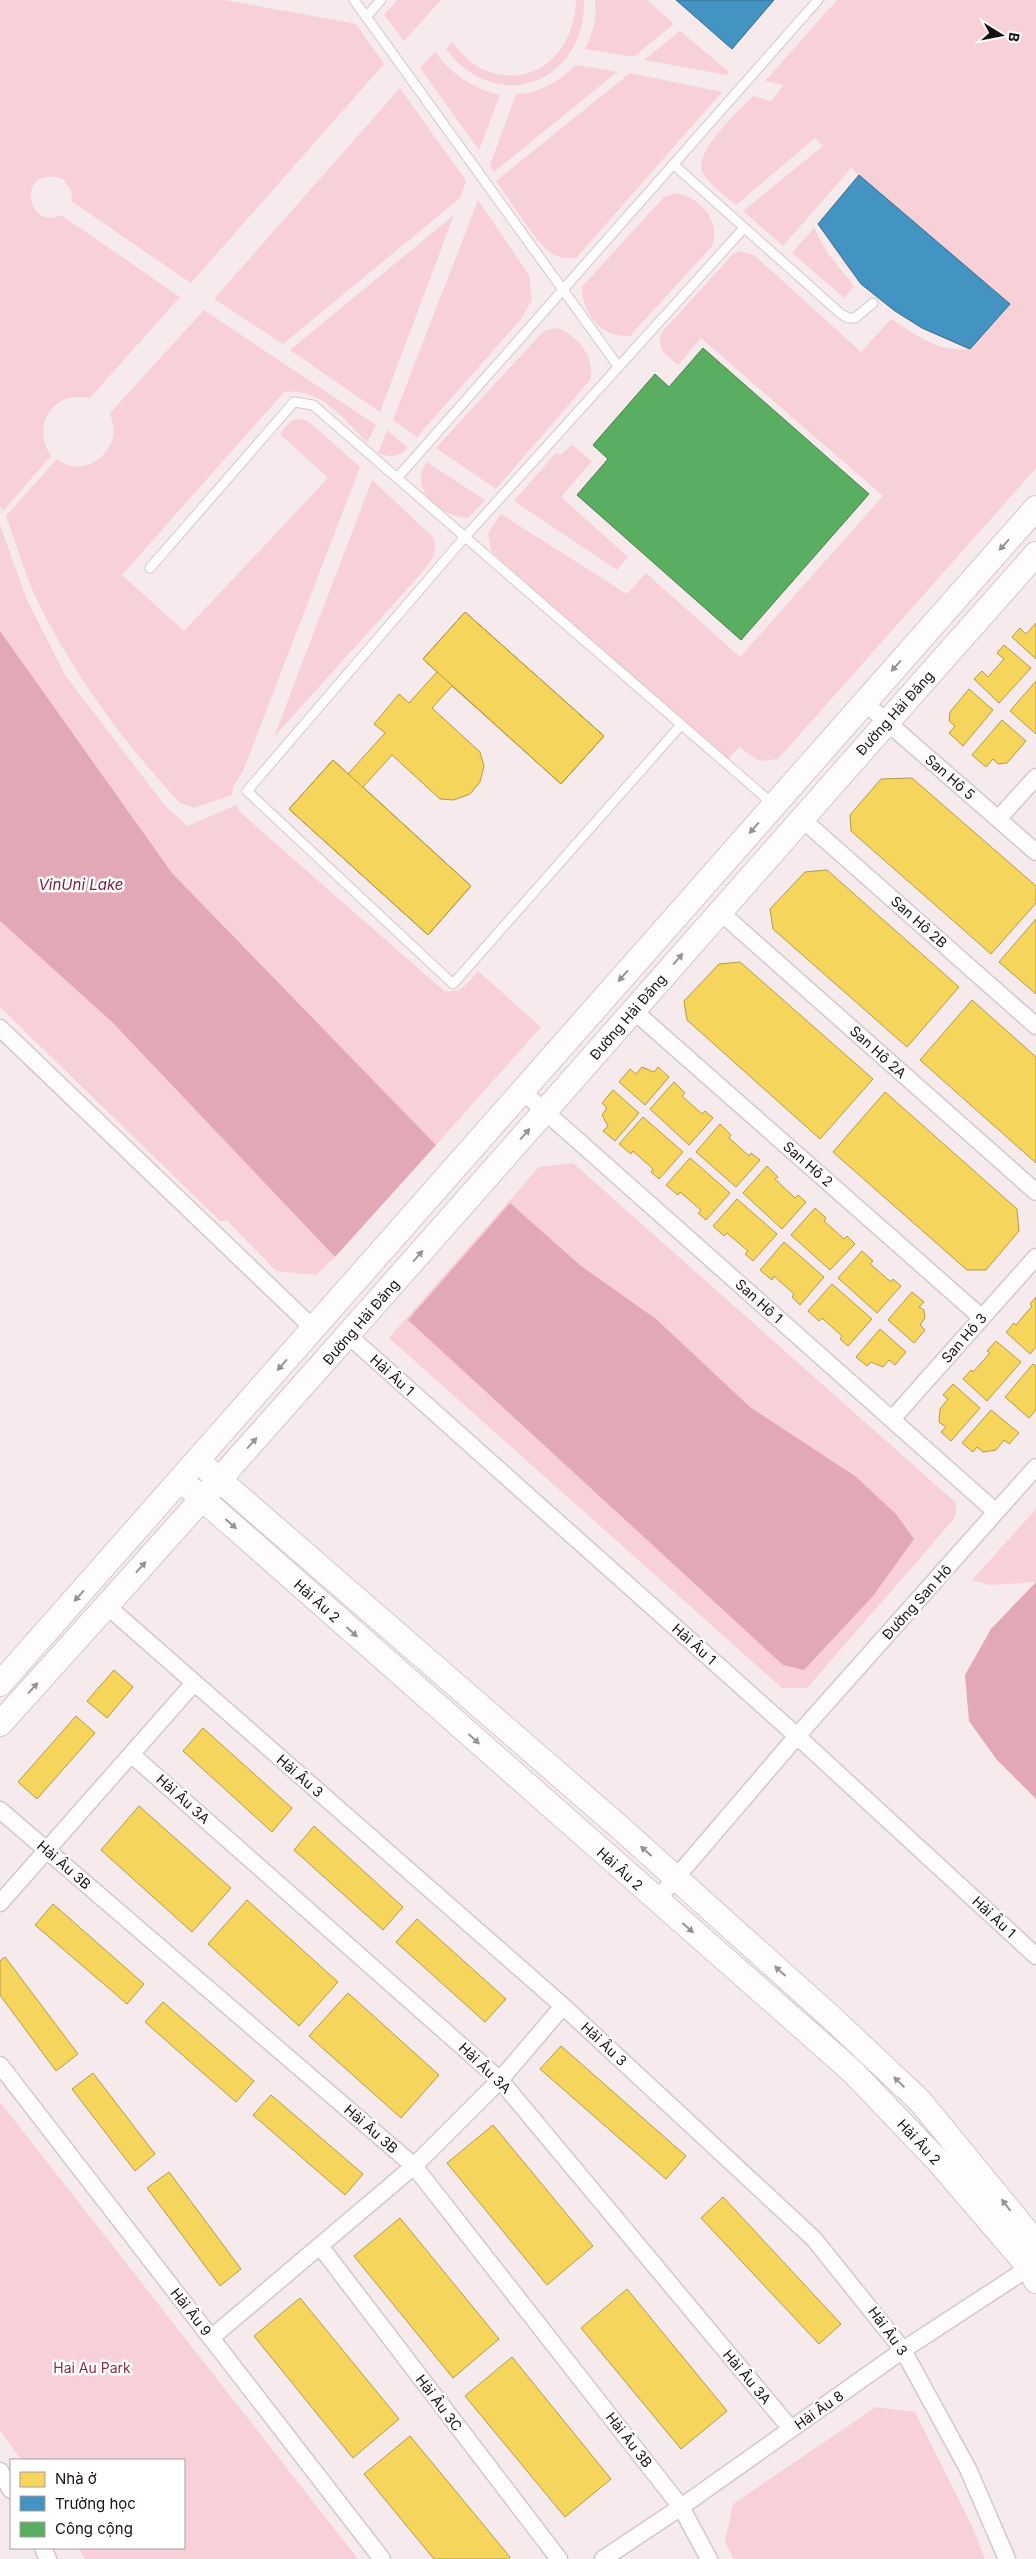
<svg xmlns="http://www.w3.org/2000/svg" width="1036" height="2559" viewBox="0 0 1036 2559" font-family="Inter,sans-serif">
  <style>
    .green { fill: #f8d0d8 }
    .water { fill: #e3a8b5 }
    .homes { fill: #f6d55c; stroke: #b49a46 }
    .schools { fill: #4393c3; stroke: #376c8e }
    .public { fill: #5aae61; stroke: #477f49 }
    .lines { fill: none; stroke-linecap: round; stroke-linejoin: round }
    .lane-casing { stroke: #d3c8ca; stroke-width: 11 }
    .street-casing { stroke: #d3c8ca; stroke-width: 19 }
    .secondary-casing { stroke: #d3c8ca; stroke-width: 26 }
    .lane { stroke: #fefcfc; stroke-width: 9 }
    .street { stroke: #fefcfc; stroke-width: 16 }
    .secondary { stroke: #fefcfc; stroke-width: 24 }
    .oneway { fill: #979293 }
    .labels { text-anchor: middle; stroke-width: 5; stroke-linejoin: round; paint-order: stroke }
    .street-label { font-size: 14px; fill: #1a1012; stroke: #fff }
    .park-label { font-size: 14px; fill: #8a2d4a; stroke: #fff }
    .water-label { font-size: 15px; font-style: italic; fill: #771b3b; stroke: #fff }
  </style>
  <rect width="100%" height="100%" fill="#f6eaec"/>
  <path class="green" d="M0,0h225l131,24 28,40 -193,219 -120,-82 1,-9 -9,-13c-48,-16 -37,53 -2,36l119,82 -90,101c-36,-8 -60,27 -39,58l-48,55 -3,-5z
    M397,0h44l-37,41 -20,-26z
    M576,0h8c2,83 -87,117 -138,49l6,-7c10,12 20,24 35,29 51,19 88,-23 89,-71z
    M595,0h52l27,24 -41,33 -48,-8c8,-16 12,-31 10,-49z
    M837,0h199v468l-258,291 -19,2 -20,-14 -13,14 -231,-206 -4,-5 -3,-17 13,-19 126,80 19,-21 94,84 143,-161 -182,-158 -23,27 -15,-13 -4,-11 4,-10 70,-77 6,-3 15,4 107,97 30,-33c23,15 49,34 77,30 -38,-16 -78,-35 -107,-66 -17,-17 -29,-39 -43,-59l41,-49 -8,-7 -68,78 -40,-35 80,-65 -8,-8 -79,67c-10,-9 -27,-20 -33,-32 -11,-21 36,-62 50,-77l18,5 13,-16 -19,-4z
    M680,31l49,41 -2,3 -83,-15z
    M435,52c18,23 36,36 65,43l-21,55 -59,-82z
    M576,65l41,7 -123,100 -4,-7 26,-71c24,0 43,-13 60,-29z
    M630,73l92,19 -145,165c-8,3 -19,1 -26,-4 -14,-9 -43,-56 -55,-72z
    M400,88l66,93 -6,17 -177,146 -69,-45z
    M676,193c25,5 45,28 36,53l-82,90c-28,2 -48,-22 -48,-49l82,-90z
    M478,200l51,75 3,25 -11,19 -104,118 -24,-17z
    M454,215l-74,197 -90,-62z
    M814,228l13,24 27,34 -10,12 -52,-45z
    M204,310l172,115 -9,17c-24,-23 -47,-55 -83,-50l-162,183 62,56 144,-153 -48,-44 12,-14 8,-1 8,2 52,46 -117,304 -10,16 -1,8 -38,13 -14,-5c-57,-61 -107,-129 -144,-205 -12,-26 -20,-55 -30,-82l51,-57c20,17 50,3 56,-22 2,-8 -1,-16 -3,-24z
    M557,328c20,7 39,29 33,52l-94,109 -60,-41 103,-112 7,-6z
    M387,430l21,18c-10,9 -17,10 -30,5z
    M572,445l20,16 -31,36 67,60 -11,13 -103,-69 42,-48 4,2z
    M427,462l58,38 -17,18c-26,-1 -61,-28 -41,-56z
    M372,480l60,56c7,12 1,22 -6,32l-152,169z
    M0,525l27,75 38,75 101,132 22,19 48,-21 5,8 203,178c17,3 23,-7 34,-20l63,56 -105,118 -264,-272 -172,-242z
    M0,921l112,101 223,235 -19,18 -40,-4 -48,-50h-8l-220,-214z
    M573,1163l383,340v10l-3,7 -146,168h-25l-393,-350 150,-171z
    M1036,1509v73l-46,3 -18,-5z
    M0,2102l358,457h-273l-7,-11h106v-88h-163l-21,-30z
    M876,2407l39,5 57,114 13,33h-251l-9,-17 8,-38z"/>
  <path class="water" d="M0,631l172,242 264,272 -101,112 -223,-235 -112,-101z
    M510,1203l71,63 75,53 94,88 105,69 41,38 18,25 -41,57 -69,74 -21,-5 -375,-345z
    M1036,1582v217l-39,-39 -28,-39 -4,-46 26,-46z"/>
  <path class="homes" d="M465,612l139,124 -43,48 -138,-125z
    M465,612l139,124 -43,48 -109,-98 -20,22 48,44 4,14 -4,16 -10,12 -16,6 -14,-1 -48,-44 -29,32 108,99 -43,49 -139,-126 44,-49 15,14 37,-41 -11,-9 25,-30 10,9 28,-31 -14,-13z
    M1036,623v36l-24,-22 8,-9 6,6z
    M1004,645l27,23 -32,35 -25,-24 8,-8 6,6 16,-18 -7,-6z
    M1036,681v53l-26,-23z
    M969,689l24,21 -30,36 -14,-13 6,-7 -6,-5 1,-9z
    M1002,720l24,21 -19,22 -9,1 -5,-5 -7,8 -14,-12z
    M333,760l138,126 -43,49 -139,-126z
    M912,778l124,108v17l-45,51 -140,-123 -1,-16 31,-36z
    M827,870l132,117 -52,60 -134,-118 -3,-20 35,-37z
    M1036,919v75l-37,-32z
    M740,962l133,117 -53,60 -133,-119 -3,-19 35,-37z
    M972,1000l64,57v106l-116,-103z
    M642,1067l12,5 4,-5 11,10 -24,28 -26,-23 11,-13 6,5z
    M674,1082l11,11 -3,3 20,18 3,-3 8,7 -24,27 -39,-36z
    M613,1090l26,23 -24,28 -12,-10 5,-5 -6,-11 5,-7 -5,-5z
    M885,1092l132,117 2,22 -33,39h-19l-134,-118z
    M643,1117l40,35 -24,27 -8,-7 2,-3 -20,-18 -2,3 -12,-10z
    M720,1124l11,11 -2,3 20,18 2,-3 9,7 -24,27 -40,-35z
    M690,1158l40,35 -24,27 -8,-7 3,-3 -21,-18 -2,3 -12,-10z
    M767,1166l11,11 -3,2 20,19 3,-3 8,7 -24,27 -39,-36z
    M737,1199l40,35 -24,27 -8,-7 3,-3 -21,-18 -3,3 -11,-10z
    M815,1208l11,10 -2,3 20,18 3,-3 8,8 -25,26 -39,-35z
    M784,1242l40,35 -24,28 -8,-8 2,-3 -20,-18 -2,4 -12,-10z
    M862,1251l11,10 -3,3 21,18 2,-3 8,7 -24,27 -39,-35z
    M832,1284l40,35 -24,27 -8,-7 2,-3 -20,-18 -3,3 -11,-10z
    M912,1292l12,10 -5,5 5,3 1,8 -5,7 5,5 -11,13 -26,-23z
    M1036,1297v50l-6,7 -24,-22 8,-9 2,2 16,-19 -2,-2z
    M880,1329l26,23 -11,13 -6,-5 -6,7 -12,-5 -4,4 -11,-9z
    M996,1341l25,21 -34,39 -24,-22 8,-9 2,2 17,-19 -3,-2z
    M1033,1364l3,2v44l-7,8 -24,-21z
    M953,1384l27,24 -29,33 -10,-9 5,-5 -7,-5 1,-13 8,-10 -5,-4z
    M991,1410l28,23 -10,11 -5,-4 -8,10 -13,2 -6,-5 -4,5 -11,-9z
    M114,1670l19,17 -26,31 -20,-17z
    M76,1716l19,17 -58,66 -19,-17z
    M203,1728l89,80 -20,24 -89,-81z
    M139,1806l92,82 -39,44 -91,-82z
    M314,1826l89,81 -20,23 -89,-80z
    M247,1900l91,82 -39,44 -91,-82z
    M53,1904l91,80 -17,20 -92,-79z
    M417,1919l89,80 -21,23 -89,-80z
    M5,1957l73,97 -22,17 -56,-76v-34z
    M348,1993l91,82 -38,43 -92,-82z
    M163,2002l91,79 -18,21 -91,-80z
    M561,2046l125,110 -20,23 -126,-110z
    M93,2073l62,81 -20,17 -63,-82z
    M271,2095l92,79 -18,21 -92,-80z
    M493,2125l100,121 -46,39 -100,-122z
    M169,2172l72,97 -21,17 -73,-98z
    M723,2197l118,127 -22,20 -118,-126z
    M400,2218l99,121 -46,39 -99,-122z
    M627,2289l100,122 -46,38 -100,-121z
    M300,2298l99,121 -46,39 -99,-122z
    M512,2357l99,122 -46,38 -100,-121z
    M410,2436l100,121 -2,2h-74l-70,-85z"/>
  <path class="schools" d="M676,0h98l-42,49z
    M859,175l151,129 -40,45 -48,-21 -27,-17 -34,-27 -43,-60z"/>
  <path class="public" d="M703,348l166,146 -128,146 -164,-145 31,-36 -15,-14 62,-71 14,13z"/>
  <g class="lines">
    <defs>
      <path id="lane" d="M354,0l264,366
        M366,17l15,-17
        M673,164l168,150 7,4h7l18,-15
        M398,477l420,-477
        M150,568l144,-166 19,3 461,400
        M681,725l-228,259 -206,-193 217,-253 280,-310"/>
      <path id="street" d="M864,702l172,150
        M999,818l37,-41
        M802,819l234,207
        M719,911l317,281
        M634,1011l347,306
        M0,1028l314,301
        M522,1091l474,421
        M349,1336l448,400 239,220
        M892,1419l144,-162
        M107,1606l456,400 251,233 89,111 65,119 39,90
        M131,1754l369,326 291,349
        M0,1810l414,356 267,341 28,52
        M656,1901l141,-165 239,-269
        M0,1903l194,-220
        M0,2065l382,494
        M320,2246l239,313
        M211,2338l203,-172 86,-86 63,-74
        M0,2471l11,19
        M43,2548l5,11
        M603,2559l78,-52 222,-157 133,-87"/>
      <path id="secondary" d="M207,1469l418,363 209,188 86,81 116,142
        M190,1488l662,583 86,90 91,106 7,14
        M0,1684l1036,-1176
        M0,1724c349,-386 690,-780 1036,-1170"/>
    </defs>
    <use href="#lane" class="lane-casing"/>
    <use href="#street" class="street-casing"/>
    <use href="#secondary" class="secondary-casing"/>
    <use href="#lane" class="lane"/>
    <use href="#street" class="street"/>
    <use href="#secondary" class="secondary"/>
  </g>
  <defs><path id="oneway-solid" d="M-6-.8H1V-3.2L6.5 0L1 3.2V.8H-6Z" transform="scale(1.25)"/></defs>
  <g class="oneway">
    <use href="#oneway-solid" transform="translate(1004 545) rotate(132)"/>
    <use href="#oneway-solid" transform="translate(896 666) rotate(132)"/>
    <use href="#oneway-solid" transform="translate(754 828) rotate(131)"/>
    <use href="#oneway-solid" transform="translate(678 959) rotate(-49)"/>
    <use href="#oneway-solid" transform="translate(623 976) rotate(131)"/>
    <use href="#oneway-solid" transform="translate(525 1134) rotate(-49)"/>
    <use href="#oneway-solid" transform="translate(418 1256) rotate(-49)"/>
    <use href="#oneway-solid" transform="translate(282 1365) rotate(131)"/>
    <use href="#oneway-solid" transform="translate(252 1443) rotate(-48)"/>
    <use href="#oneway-solid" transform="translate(231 1524) rotate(41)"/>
    <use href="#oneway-solid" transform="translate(141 1567) rotate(-48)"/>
    <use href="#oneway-solid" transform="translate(79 1596) rotate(132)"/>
    <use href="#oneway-solid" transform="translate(352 1632) rotate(42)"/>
    <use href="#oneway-solid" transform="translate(33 1688) rotate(-48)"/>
    <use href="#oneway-solid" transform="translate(474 1739) rotate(42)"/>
    <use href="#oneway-solid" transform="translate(646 1851) rotate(-139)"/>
    <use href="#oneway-solid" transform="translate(688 1928) rotate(41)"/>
    <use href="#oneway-solid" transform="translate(780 1971) rotate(-138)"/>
    <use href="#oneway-solid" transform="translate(899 2082) rotate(-136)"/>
    <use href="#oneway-solid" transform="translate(1006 2205) rotate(-128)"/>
  </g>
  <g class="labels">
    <g class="street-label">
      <text transform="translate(895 713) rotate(-48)" y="5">Đường Hải Đăng</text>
      <text transform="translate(950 777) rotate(41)" y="5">San Hô 5</text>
      <text transform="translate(919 922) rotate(42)" y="5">San Hô 2B</text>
      <text transform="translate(628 1017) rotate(-49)" y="5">Đường Hải Đăng</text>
      <text transform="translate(878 1052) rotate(42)" y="5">San Hô 2A</text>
      <text transform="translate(808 1164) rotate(41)" y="5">San Hô 2</text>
      <text transform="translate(759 1301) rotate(42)" y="5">San Hô 1</text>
      <text transform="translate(361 1322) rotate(-49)" y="5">Đường Hải Đăng</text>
      <text transform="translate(964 1338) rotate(-49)" y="5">San Hô 3</text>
      <text transform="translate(392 1375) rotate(42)" y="5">Hải Âu 1</text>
      <text transform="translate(317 1601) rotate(42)" y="5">Hải Âu 2</text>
      <text transform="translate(917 1602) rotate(-48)" y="5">Đường San Hô</text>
      <text transform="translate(694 1644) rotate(42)" y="5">Hải Âu 1</text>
      <text transform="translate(300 1776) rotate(41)" y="5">Hải Âu 3</text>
      <text transform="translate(183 1799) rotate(42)" y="5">Hải Âu 3A</text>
      <text transform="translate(64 1865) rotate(41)" y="5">Hải Âu 3B</text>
      <text transform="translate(620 1869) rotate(42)" y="5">Hải Âu 2</text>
      <text transform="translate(994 1917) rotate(43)" y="5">Hải Âu 1</text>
      <text transform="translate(604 2044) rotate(43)" y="5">Hải Âu 3</text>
      <text transform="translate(485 2068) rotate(44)" y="5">Hải Âu 3A</text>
      <text transform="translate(371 2129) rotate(41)" y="5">Hải Âu 3B</text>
      <text transform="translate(919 2142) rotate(47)" y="5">Hải Âu 2</text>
      <text transform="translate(191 2312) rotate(52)" y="5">Hải Âu 9</text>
      <text transform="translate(888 2331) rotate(54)" y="5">Hải Âu 3</text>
      <text transform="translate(747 2377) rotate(50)" y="5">Hải Âu 3A</text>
      <text transform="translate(439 2403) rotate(53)" y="5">Hải Âu 3C</text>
      <text transform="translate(819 2410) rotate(-35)" y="5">Hải Âu 8</text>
      <text transform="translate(629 2440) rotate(52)" y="5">Hải Âu 3B</text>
    </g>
    <g class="park-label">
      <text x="92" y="2373">Hai Au Park</text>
    </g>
    <g class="water-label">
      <text x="81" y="890">VinUni Lake</text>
    </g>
  </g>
  <rect x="10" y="2459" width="175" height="90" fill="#ffffff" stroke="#a39fa0"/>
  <rect x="20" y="2472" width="25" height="15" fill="#f6d55c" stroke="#a39fa0"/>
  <text x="55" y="2484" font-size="15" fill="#1a1012">Nhà ở</text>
  <rect x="20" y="2496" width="25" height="15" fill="#4393c3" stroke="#a39fa0"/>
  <text x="55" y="2509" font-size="15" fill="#1a1012">Trường học</text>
  <rect x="20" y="2522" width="25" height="15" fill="#5aae61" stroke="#a39fa0"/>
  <text x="55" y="2534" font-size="15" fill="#1a1012">Công cộng</text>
  <g transform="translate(1001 35) rotate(100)" stroke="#ffffff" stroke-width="4" paint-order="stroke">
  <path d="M0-4L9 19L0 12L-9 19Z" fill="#1a1012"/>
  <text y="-8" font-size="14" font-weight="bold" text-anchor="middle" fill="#1a1012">B</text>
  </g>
</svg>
